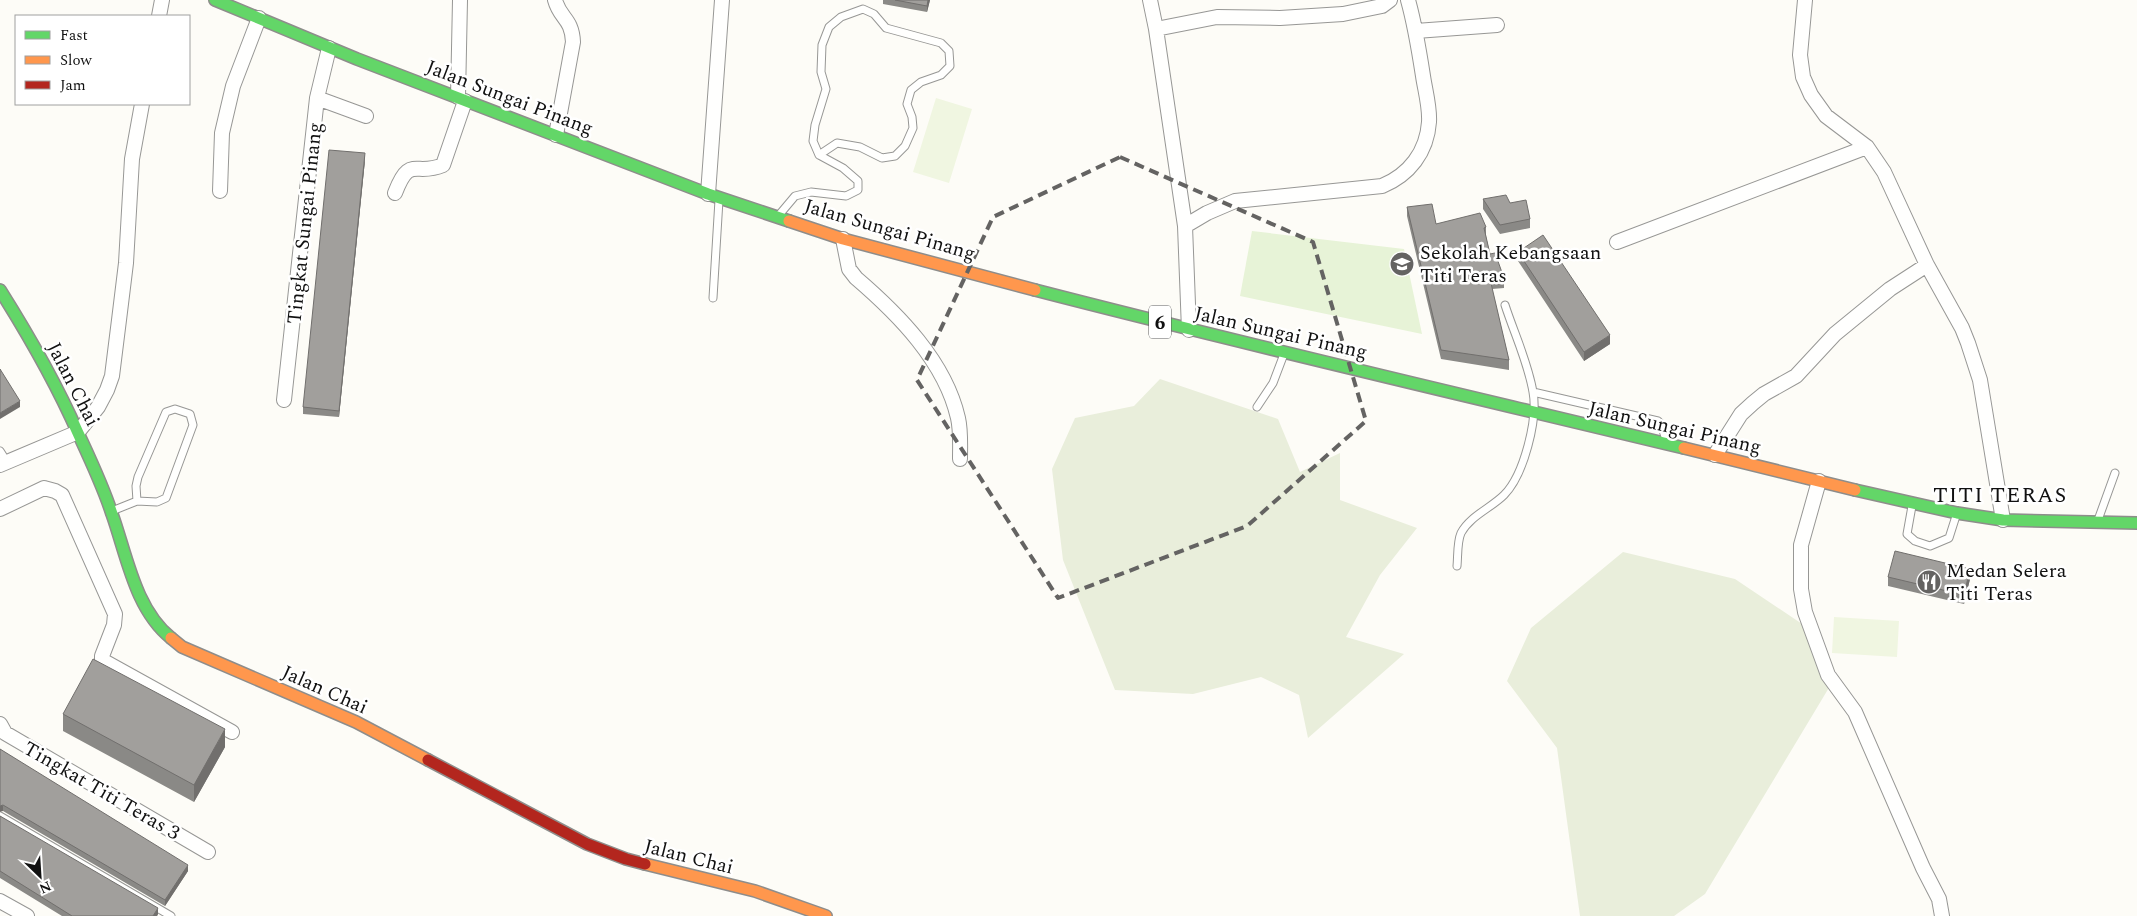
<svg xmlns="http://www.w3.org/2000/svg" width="2137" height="916" viewBox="0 0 2137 916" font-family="Spectral,serif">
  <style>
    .green { fill: #e7f3d7 }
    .cemetery { fill: #e9eedb }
    .pitch { fill: #f0f6e1 }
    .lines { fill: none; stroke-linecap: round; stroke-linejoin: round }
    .lane-casing { stroke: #979795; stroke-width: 9 }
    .street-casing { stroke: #979795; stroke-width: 16 }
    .fast-casing { stroke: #8e8d8b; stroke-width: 14 }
    .slow-casing { stroke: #8e8d8b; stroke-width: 14 }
    .jam-casing { stroke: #8e8d8b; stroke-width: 14 }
    .lane { stroke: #fffffe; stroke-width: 7 }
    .street { stroke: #fffffe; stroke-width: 14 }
    .fast { stroke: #63d668; stroke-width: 11 }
    .slow { stroke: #ff974d; stroke-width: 11 }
    .jam { stroke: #b3261e; stroke-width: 11 }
    .wall { fill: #8a8986 }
    .shaded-wall { fill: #716f6d }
    .building { fill: #a19f9c; stroke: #716f6d }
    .marked { fill: none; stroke: #646362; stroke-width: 4; stroke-dasharray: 10 6; stroke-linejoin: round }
    .labels { text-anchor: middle; stroke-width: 5; stroke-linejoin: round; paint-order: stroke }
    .shield { fill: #fff; stroke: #585858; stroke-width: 1 }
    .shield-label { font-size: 19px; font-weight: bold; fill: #111 }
    .street-label { font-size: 20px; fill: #111; stroke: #fff }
    .poi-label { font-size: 20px; fill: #111; stroke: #fff; text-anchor: start }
    .quarter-label { font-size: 22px; letter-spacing: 1px; fill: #111; stroke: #fff }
  </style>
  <rect width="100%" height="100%" fill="#fdfcf7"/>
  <path class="green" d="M1252,231l152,18 18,85 -182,-38z"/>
  <path class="cemetery" d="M1160,379l118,40 22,53 40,-19v47l77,28 -37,47 -34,62 58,17 -96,84 -9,-43 -38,-18 -68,17 -78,-4 -52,-130 -11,-91 23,-51 59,-12z
    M1623,552l112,27 73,49 25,53 -128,213 -31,22h-94l-23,-168 -50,-67 24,-53z"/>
  <path class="pitch" d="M936,98l36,11 -23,74 -36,-11z
    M1834,617l65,4 -2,36 -65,-4z"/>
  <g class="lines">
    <defs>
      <path id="lane" d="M779,215l16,-19 16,-4 35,4 12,-6v-9l-15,-13 -24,-13 -6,-14 2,-16 11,-36 -5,-17 1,-27 7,-18 12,-10 22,-8 11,5 12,14 55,15 8,8 1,15 -9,9 -20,7 -10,8 -4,14 5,13 1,11 -8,18 -10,10 -13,2 -22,-11 -23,-4 -18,12
        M713,298l6,-98
        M1533,392l125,29 3,3 5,16
        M1257,407l16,-24 11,-29
        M0,451l7,11
        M1912,506l-5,28 8,7 15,5 19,-8 7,-22
        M112,511l25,-10 20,1 9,-4 27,-73 -3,-11 -15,-5 -9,3 -28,65 -2,9 1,15
        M2098,520l17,-47
        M1457,566c1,-10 0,-24 4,-33 9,-17 30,-25 43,-38 20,-20 34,-76 29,-103 -5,-30 -19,-59 -28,-87
        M0,816l171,100"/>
      <path id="street" d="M555,0c5,19 17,18 18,42l-17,93
        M1150,0l6,29 29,197 4,104
        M1805,0l-5,55 3,22 8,18 15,21 41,31 17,25 43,93 35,63 6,15 12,37 23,140
        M159,16l3,-16
        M1156,29l61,-12 63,1 63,-4 39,-8 8,-6
        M1416,31l81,-6
        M458,97l2,-97
        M317,98l49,18
        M220,191l2,-58 11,-47 26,-68
        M395,193c15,-39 20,-16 48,-28l22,-64
        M708,194l14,-194
        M1185,226l22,-13 28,-12 147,-15c27,-11 45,-34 47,-64 1,-15 -4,-32 -6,-46 -4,-26 -8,-51 -15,-76
        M843,239l6,30 7,9c42,36 89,83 102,140 3,13 2,27 2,41
        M1617,242l250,-95
        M284,400l33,-302 12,-50
        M1715,455l26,-41 12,-11 11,-9 32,-18 39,-42 55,-45 37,-24
        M0,465l78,-33 20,-25 9,-17 5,-14 7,-56 7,-57 6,-104 10,-55
        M1819,481l-18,64v44l4,23 23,63 27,37 68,156 16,31 3,17
        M0,509l44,-21 11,3 7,4 53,119 -1,11 -12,31v4l130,72
        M0,724l5,9 203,119
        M0,901l27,15"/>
      <path id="fast" d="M215,0l142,59 351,135 81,27
        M0,290c29,46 56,93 78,143 12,26 25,53 34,81 15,42 23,95 59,124
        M1035,290c216,56 433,106 649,158
        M1855,490l102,23 46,7 134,3"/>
      <path id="slow" d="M789,221l54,18 192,51
        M1684,448l171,42
        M171,638l11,9 174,75 72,38
        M645,864l110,27 71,25"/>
      <path id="jam" d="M428,760l159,84 39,15 19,5"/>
    </defs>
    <use href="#lane" class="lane-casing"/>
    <use href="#street" class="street-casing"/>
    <use href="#fast" class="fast-casing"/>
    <use href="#slow" class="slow-casing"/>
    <use href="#jam" class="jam-casing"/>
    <use href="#lane" class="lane"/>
    <use href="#street" class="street"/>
    <use href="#fast" class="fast"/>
    <use href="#slow" class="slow"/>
    <use href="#jam" class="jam"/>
  </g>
  <path class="wall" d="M883,0h47l-3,12 -44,-8z
    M365,160l-26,257 -36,-3v-7z
    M1483,199l47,20v9l-30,6 -17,-25z
    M1407,207l29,17 50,3v9l4,18 14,24v10l-12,1 17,71v10l-68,-11 -34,-143z
    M1518,252l92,92 -26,17 -66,-100z
    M1888,577l82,2 -6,25 -76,-18z
    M63,714l162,33 -31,55 -131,-71z
    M0,749l188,122 -23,35 -162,-95z
    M0,816l158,98 -1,2h-95l-62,-38z"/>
  <path class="shaded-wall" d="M928,0h2l-3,12v-6z
    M365,153v7l-26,257v-6z
    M1610,335v9l-26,17v-9z
    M20,401v6l-20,12v-6z
    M1970,569v10l-6,25v-9z
    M225,729v18l-31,55v-17z
    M3,805v6l-3,1v-6z
    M188,865v6l-23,35v-6z
    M158,908v6l-1,2h-4z"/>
  <path class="building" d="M895,0h33l-1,6z
    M329,150l36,3 -26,258 -36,-4z
    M1506,195l4,8 16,-3 4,19 -30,6 -17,-26z
    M1432,204l4,20 44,-11 6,14 -2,1 6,26 5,-1 9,25 -14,1 19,81 -68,-10 -34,-143z
    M1543,235l67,100 -26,17 -66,-100z
    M0,369l20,32 -20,12z
    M1895,551l75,18 -6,26 -76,-18z
    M93,659l132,70 -31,56 -131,-71z
    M0,749l188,116 -23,35 -162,-95 -3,1z
    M0,816l158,92 -5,8h-81l-72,-45z"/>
  <path class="marked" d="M1120,157l193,85 53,179 -119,105 -189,72 -141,-218 76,-163z"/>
  <defs>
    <symbol id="school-disc" viewBox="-11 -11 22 22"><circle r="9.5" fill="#646362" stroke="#fff"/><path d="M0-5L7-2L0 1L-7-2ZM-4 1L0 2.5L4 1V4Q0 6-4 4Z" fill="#fff"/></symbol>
    <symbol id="restaurant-disc" viewBox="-11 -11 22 22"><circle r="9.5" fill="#646362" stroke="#fff"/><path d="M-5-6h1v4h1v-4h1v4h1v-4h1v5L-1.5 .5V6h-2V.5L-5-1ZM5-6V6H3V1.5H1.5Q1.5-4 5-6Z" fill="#fff"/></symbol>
  </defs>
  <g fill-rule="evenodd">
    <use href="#school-disc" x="1388" y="250" width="28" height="28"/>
    <use href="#restaurant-disc" x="1915" y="568" width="28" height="28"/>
  </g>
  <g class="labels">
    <rect class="shield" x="1149" y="305.5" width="22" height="33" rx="4"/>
    <g class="shield-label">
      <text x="1160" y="329">6</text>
    </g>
    <g class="street-label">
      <text transform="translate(510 97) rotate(21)" y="7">Jalan Sungai Pinang</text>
      <text transform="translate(304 223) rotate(-84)" y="7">Tingkat Sungai Pinang</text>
      <text transform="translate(890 229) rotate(16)" y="7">Jalan Sungai Pinang</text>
      <text transform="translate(1281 332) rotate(13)" y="7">Jalan Sungai Pinang</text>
      <text transform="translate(74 384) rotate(63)" y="7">Jalan Chai</text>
      <text transform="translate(1675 427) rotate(13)" y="7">Jalan Sungai Pinang</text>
      <text transform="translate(325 689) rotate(24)" y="7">Jalan Chai</text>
      <text transform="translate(102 790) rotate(30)" y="7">Tingkat Titi Teras 3</text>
      <text transform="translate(689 856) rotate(14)" y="7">Jalan Chai</text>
    </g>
    <g class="poi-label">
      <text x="1420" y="259">Sekolah Kebangsaan<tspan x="1420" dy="23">Titi Teras</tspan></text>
      <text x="1946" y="577">Medan Selera<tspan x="1946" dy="23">Titi Teras</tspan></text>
    </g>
    <g class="quarter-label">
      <text x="2000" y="502">TITI TERAS</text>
    </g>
  </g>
  <rect x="15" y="15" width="175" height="90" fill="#ffffff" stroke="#a0a0a0"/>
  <rect x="25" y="31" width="25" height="8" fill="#63d668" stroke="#a0a0a0"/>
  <text x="60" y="40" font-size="15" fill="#111111">Fast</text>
  <rect x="25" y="56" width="25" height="8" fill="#ff974d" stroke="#a0a0a0"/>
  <text x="60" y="65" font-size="15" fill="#111111">Slow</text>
  <rect x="25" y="81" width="25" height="8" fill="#b3261e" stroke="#a0a0a0"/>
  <text x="60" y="90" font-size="15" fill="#111111">Jam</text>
  <g transform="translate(40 876) rotate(155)" stroke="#ffffff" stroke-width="4" paint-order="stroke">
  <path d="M0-4L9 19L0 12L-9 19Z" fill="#111111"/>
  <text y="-8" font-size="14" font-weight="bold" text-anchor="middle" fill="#111111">N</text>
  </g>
</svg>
